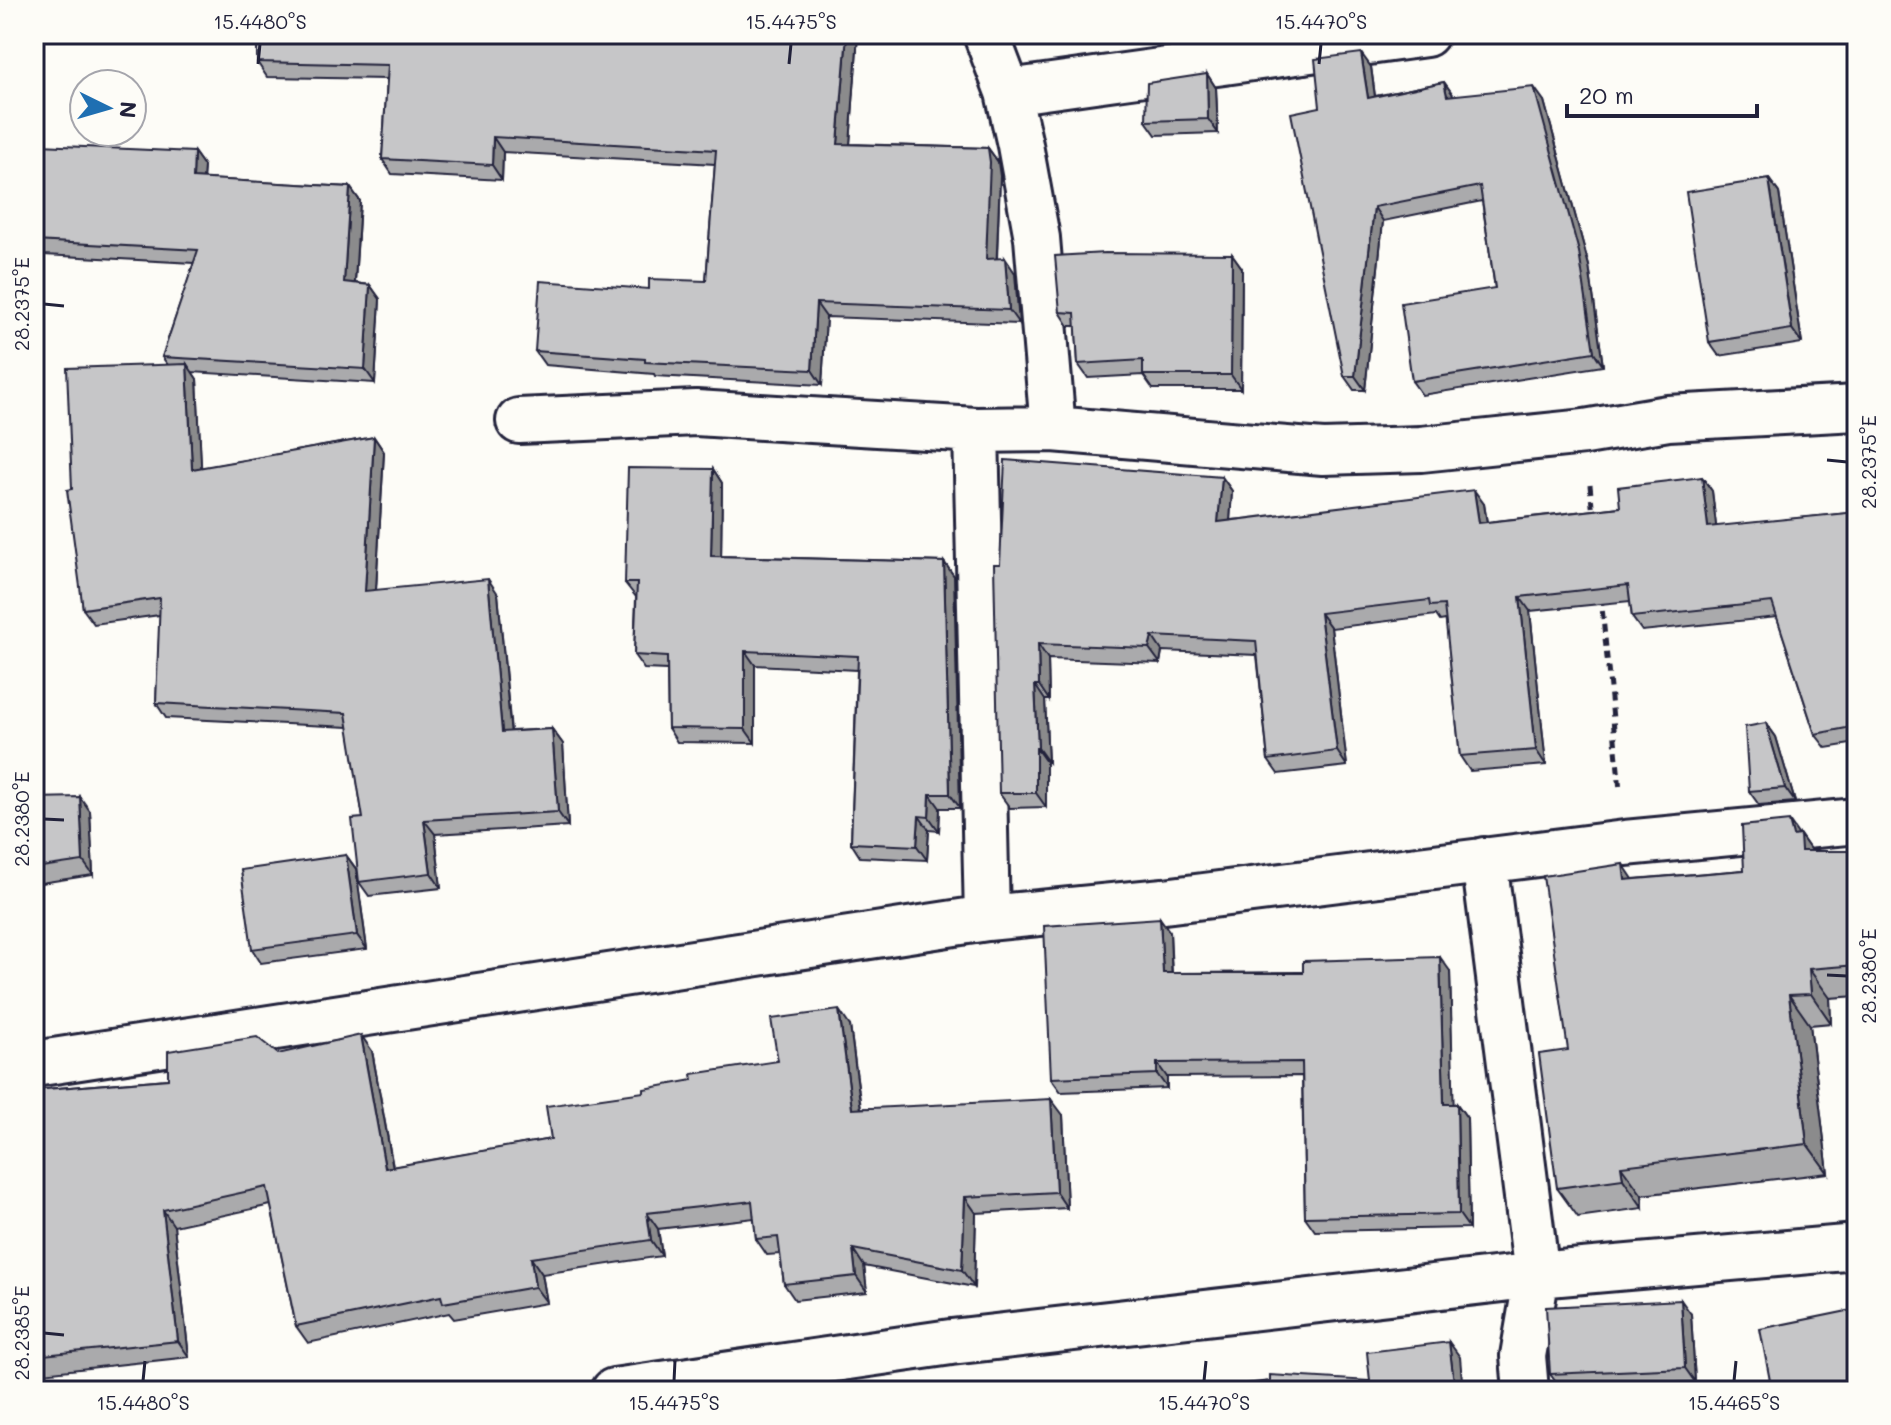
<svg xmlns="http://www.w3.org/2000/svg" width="1891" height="1425" viewBox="0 0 1891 1425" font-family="Mali,sans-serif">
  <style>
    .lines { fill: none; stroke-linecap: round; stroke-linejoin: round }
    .minor-casing { stroke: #22223b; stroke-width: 50 }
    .path { stroke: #22223b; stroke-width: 5; stroke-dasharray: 8 6; stroke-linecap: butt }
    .minor { stroke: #fdfcf7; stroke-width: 44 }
    .wall { fill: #aaaaac; stroke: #22223b; stroke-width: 2 }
    .shaded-wall { fill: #8b8b8c; stroke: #22223b; stroke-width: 2 }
    .building { fill: #c6c6c8; stroke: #22223b; stroke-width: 2 }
    .ticks { fill: none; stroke: #22223b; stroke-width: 3 }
    .neatline { fill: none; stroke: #22223b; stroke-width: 3 }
    .ticks-label { font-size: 20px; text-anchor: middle; fill: #22223b }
  </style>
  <rect width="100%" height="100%" fill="#fdfcf7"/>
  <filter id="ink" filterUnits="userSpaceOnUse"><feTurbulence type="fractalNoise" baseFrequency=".0125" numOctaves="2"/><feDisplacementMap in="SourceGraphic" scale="16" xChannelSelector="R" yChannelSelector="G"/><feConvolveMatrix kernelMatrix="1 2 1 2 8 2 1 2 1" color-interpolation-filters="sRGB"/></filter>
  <g filter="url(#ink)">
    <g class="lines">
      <defs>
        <path id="minor" d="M986,34l22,58 12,53 17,93 16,191
          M1008,92l418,-58
          M519,421l177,-8 280,17 77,-1 270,23 98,-3 164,-17 83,-14 189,-10
          M976,430l11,488
          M1484,860l53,415 -14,81 3,35
          M34,1064l953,-146 177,-17 461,-58 232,-22
          M614,1391l337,-49 586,-67 320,-28"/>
      </defs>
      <use href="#minor" class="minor-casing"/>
      <path class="path" d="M1590,485l3,30
        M1601,597l19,193"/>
      <use href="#minor" class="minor"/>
    </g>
    <path class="wall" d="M257,34h601l-8,110 138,4 10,14 2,14 -3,83 18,14 4,51 -193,-7 -4,68 -167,-9 -1,-2 -109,-9 -10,-14 114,-62 57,-8 9,-117 -212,-12 -1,28 -110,-6 -10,-15 5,-80 -120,-2 -10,-15z
      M1150,34h65v4l-57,8z
      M1371,67l4,29 69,-14 10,14 90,5 45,165 14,100 -181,29 -10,-14 83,-93 -13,-87 -99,20 -18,169h-11l-10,-14 -24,-269z
      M1207,74l9,14 2,45 -62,2 -10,-14z
      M194,152l10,14 -1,13 147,8 10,14 -5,82 15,2 10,14 -5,84 -183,-11 5,7 4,89 173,-31 10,15 -8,138 122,4 13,137 41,-2 11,15 5,82 -133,8 6,54 -72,8 -10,-14 4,-64 -14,-91 -183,-9 -10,-15 4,-88 -66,9 -11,-15 -11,-120 96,-124 -6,-8 32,-94 -150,-8 -9,-14z
      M1769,179l10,14 23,150 -83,13 -10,-14z
      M1232,254l10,14 -1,121h-88l-10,-14 -55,3 -10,-14 -2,-38h-7l-9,-14z
      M713,469l9,14 -1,73 223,6 10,14 6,232h-20l-1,23 -10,-1 -2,30 -67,-3 -9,-14 6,-173 -102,-5v78l-78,-1 -9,-14 -1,-58 -23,-1 -10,-14 2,-58 -11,-14z
      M1222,477l10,14 -2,29 254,-16 3,18 133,-15 82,-30 10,14 4,36 141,-15v231l-31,5 -11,-14 -38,-117 -135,14 -10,-14 -2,-16 -100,10 16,154 -76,6 -10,-15 -14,-136 -6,1 -4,-6 -105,13 16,138 -69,8 -10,-14 -11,-105 -95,-4 -2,12 -112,-4 1,41h-4l3,62h-2v45l-36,1 -11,-15 1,-229z
      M1766,723l10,14 19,65 -36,3 -10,-14z
      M34,798l56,13 3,64 -59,9z
      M1799,835h1l11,16h46v145l-27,2 1,25 -21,2 18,148 -186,22 1,13 -65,9 -21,-29 11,-138 65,-171 111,-9z
      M346,855l10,14 11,80 -106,14 -9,-14z
      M1170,932l2,41 278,-2 3,133h4l10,14 2,110 -154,3 -10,-14 -3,-141 -135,1v11l-106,4 -10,-14z
      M850,1026l11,82 202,7 4,93 -91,5 -2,74 -110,-21 3,26 -72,8 -11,-16 -4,-30 -13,1 -11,-16 -2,-21 -96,11 4,27 -120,18 5,29 -93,16 -5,-6 -141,30 -12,-17 -25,-121 -97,21 15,131 -155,17v-284l134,-11 110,-25 94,-3 21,116 158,-28 93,-47 134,-31z
      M1691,1314l4,68 -135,6 -10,-14z"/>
    <path class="shaded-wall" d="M847,34h11l-9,124 -11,-14z
      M1361,53l10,14 6,45 -9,-14z
      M1207,74l9,14 2,45 -10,-14z
      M1444,82l10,14h-7z
      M1534,87l10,14 45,165 14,100 -9,-14z
      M493,137l10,15 -1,28 -10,-15z
      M988,148l10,14 2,14 -4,98 -10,-15z
      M194,152l10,14 -2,26 -9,-14z
      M1769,179l10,14 23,150 -10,-14z
      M350,187l10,14 -6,95 -10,-14z
      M1374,207l9,14 -18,169 -10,-14z
      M1232,254l10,14 -1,121 -10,-14z
      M1005,258l10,15 4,51 -10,-14z
      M370,285l10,14 -5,84 -10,-14z
      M816,303l10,14 -4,68 -10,-15z
      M187,364l10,15 5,105 -10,-15z
      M374,437l10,15 -9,154 -10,-15z
      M713,469l9,14 -1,87 -10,-14z
      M1222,477l10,14 -3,45 -11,-14z
      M1702,477l10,14 6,51 -10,-15z
      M1474,490l10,14 5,33 -10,-14z
      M944,562l10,14 6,232 -10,-14z
      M488,579l10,15 14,153 -10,-15z
      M1520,597l10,14 16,154 -10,-15z
      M1320,613l11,15 16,138 -10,-15z
      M1152,636l10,15 -2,12 -11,-15z
      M1038,644l10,15 1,41 -10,-15z
      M745,651l10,14v78l-10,-14z
      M1035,685l10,15 3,62 -10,-14z
      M1766,723l10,14 19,65 -10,-14z
      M552,729l11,15 5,82 -10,-14z
      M1036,748l10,14v45l-10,-14z
      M930,794l10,14 -1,23 -10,-14z
      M80,797l10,14 3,64 -10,-14z
      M919,816l10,14 -2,30 -10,-14z
      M424,820l11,14 6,54 -10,-15z
      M1789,821l11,16v-2l21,30 -20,-14 -8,-15z
      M346,855l10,14 11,80 -10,-14z
      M1623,864l20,30 -18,-14z
      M1160,918l10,14 2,55 -9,-14z
      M1440,957l10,14 4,147 -10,-14z
      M1809,969l21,29 1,25 -20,-29z
      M1789,995l21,30 18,148 -21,-29z
      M839,1010l11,16 13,99 -11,-16z
      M361,1035l11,16 24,134 -11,-17z
      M1157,1063l10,14v11l-10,-14z
      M1051,1099l12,16 4,93 -11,-16z
      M1457,1104l10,14 2,110 -10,-14z
      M1621,1166l21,29 1,13 -20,-29z
      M965,1197l11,16 -2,74 -12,-17z
      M163,1210l11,16 15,131 -11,-16z
      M647,1213l11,16 4,27 -11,-16z
      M853,1249l11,17 3,26 -11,-16z
      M531,1258l11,16 5,29 -12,-16z
      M1681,1300l10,14 4,68 -10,-14z
      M1449,1342l11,15 3,34h-8z"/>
    <path class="building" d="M257,34h590l-9,110 150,4 2,14 -4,97 19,-1 4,52 -193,-7 -4,67 -167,-8v-3l-110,-8 5,-70 109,8v-10l57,2 10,-131 -223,-13 -1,28 -110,-6 6,-94 -131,-3z
      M1361,53l7,45 76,-16 3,14 87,-9 45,165 15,100 -182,29 -11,-78 94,-15 -15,-102 -106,21 -19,169h-11l-53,-263 29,-6 -5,-48z
      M1207,74l1,45 -62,2 1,-38z
      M40,145l154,7 -1,26 157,9 -6,95 26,3 -5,84 -203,-12 36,-107 -163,-9z
      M1769,179l23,150 -83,13 -23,-150z
      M1105,253l127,1 -1,121h-88v-15l-65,4 -3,-51 -15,-1 -5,-56z
      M187,364l5,105 182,-32 -9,154 123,-12 14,153 50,-3 6,83 -134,8 7,53 -72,9 -7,-63 11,-1 -17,-105 -190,-10 4,-105 -77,11 -16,-119 5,-1 -5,-121z
      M1005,460l217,17 -4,45 256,-32 5,33 141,-16 -2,-20 84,-10 6,50 149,-15v214l-42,8 -43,-132 -140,15 -4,-32 -108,12 16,153 -76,6 -16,-151 -14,1 -1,-6 -109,13 17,138 -69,9 -12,-119 -104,-5 -3,12 -111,-4 1,41h-4l3,63h-2v45h-37l-5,-229h6z
      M628,468l85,1 -2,87 233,6 6,232h-20l-1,23 -10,-1 -2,30 -66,-3 7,-187 -113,-5v78l-77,-1 -1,-71 -33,-2 3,-72h-12z
      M1766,723l19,65 -36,3 -4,-64z
      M80,797l3,64 -49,7v-70z
      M1789,821l4,15 7,-1 1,16h56v114l-48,4 2,25 -22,1 18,149 -186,22 2,13 -66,9 -18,-134 29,-4 -25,-174 80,-12 2,16 119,-10 -2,-44z
      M346,855l11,80 -105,14 -11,-79z
      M1160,918l3,55h140v-12l137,-4 4,147h13l2,110 -154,3 -3,-155 -145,1v11l-106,4 -7,-152z
      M839,1010l13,99 199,-10 5,93 -91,5 -3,73 -109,-21 3,27 -72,8 -6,-47 -22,2 -4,-38 -105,12 4,27 -120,18 4,29 -92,16 -2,-7 -145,30 -29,-139 -104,23 15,131 -144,15v-266l134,-11v-28l89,-14 21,17 83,-19 24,133 166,-29 -5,-33 98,-14v-3l49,-9 -1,-6 86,-13 -7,-42z
      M1681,1300l4,68 -135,6 -4,-67z
      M1857,1309v82h-85l-12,-62z
      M1449,1342l6,49h-267l82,-10v-6l100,6 -3,-29z
      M1003,1386l1,5h-33z"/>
  </g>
  <path class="ticks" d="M258,64l2,-20M789,64l2,-20M1319,64l2,-20M44,304l20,2M1827,460l20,2M44,819l20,1M1827,975l20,1M44,1333l20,2M143,1381l2,-20M674,1381l1,-20M1204,1381l2,-20M1734,1381l2,-20"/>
  <rect width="1891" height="1425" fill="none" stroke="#fdfcf7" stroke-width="88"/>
  <g transform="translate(108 108) rotate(95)"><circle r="38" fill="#fdfcf7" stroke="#a5a5ac" stroke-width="2"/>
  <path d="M0-6L14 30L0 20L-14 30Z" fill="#1f6fb2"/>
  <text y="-12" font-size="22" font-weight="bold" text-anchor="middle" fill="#22223b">N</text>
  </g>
  <path d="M1567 104v12h190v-12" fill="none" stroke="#22223b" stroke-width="4"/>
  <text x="1579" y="104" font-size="24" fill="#22223b" stroke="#fdfcf7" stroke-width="6" paint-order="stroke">20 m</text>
  <rect x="44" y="44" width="1803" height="1337" class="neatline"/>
  <g class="ticks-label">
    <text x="260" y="29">15.4480°S</text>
    <text x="791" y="29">15.4475°S</text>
    <text x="1321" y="29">15.4470°S</text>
    <text transform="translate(22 304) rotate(-90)" y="7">28.2375°E</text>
    <text transform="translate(1869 462) rotate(-90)" y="7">28.2375°E</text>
    <text transform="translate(22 819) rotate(-90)" y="7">28.2380°E</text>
    <text transform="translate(1869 976) rotate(-90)" y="7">28.2380°E</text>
    <text transform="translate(22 1333) rotate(-90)" y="7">28.2385°E</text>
    <text x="143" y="1410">15.4480°S</text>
    <text x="674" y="1410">15.4475°S</text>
    <text x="1204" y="1410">15.4470°S</text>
    <text x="1734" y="1410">15.4465°S</text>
  </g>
</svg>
